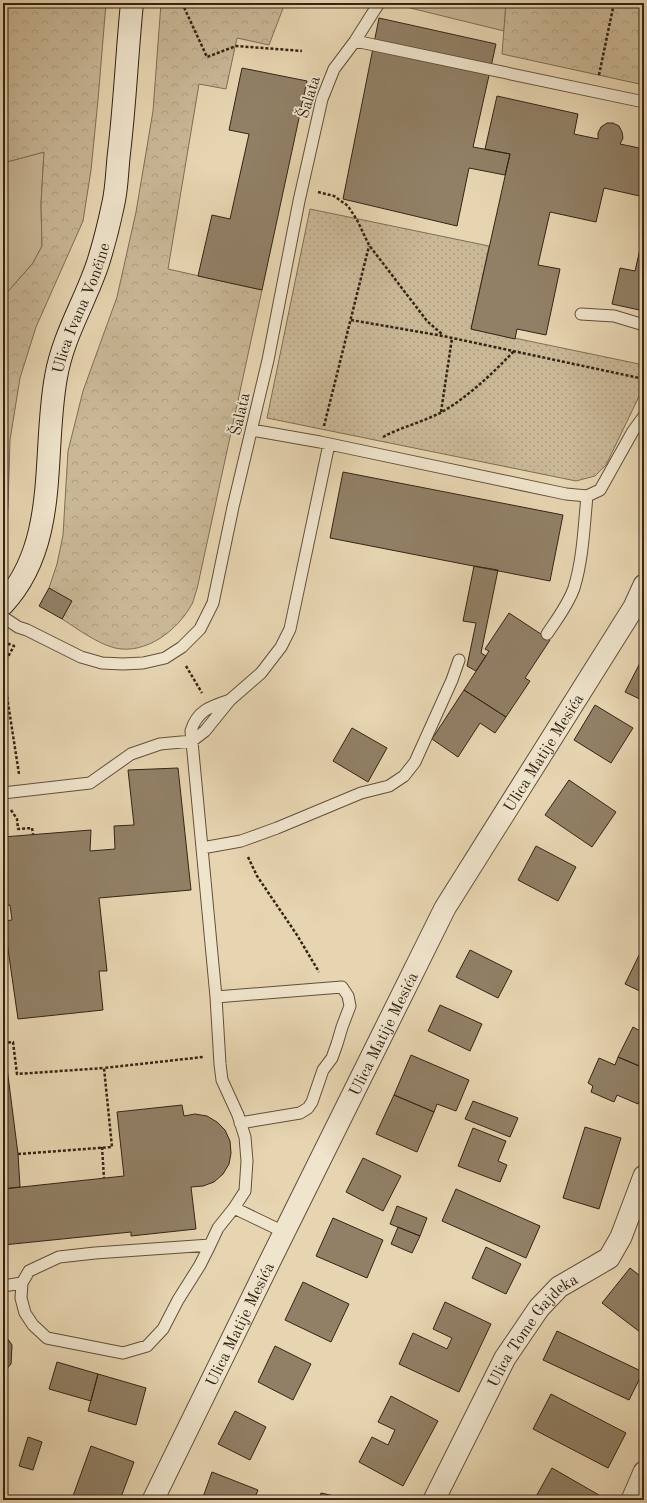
<svg xmlns="http://www.w3.org/2000/svg" width="647" height="1503" viewBox="0 0 647 1503" font-family="'Old Standard TT',serif">
  <style>
    .grass { fill: #c9b796; stroke: #7e6e55 }
    .forest { fill: url(#forest-crowns); stroke: #7e6e55 }
    .park { fill: url(#park-dots); stroke: #7e6e55 }
    .building { fill: #918066; stroke: #342414 }
    .lines { fill: none; stroke-linecap: round; stroke-linejoin: round }
    .service-casing { stroke: #61503b; stroke-width: 13 }
    .minor-casing { stroke: #61503b; stroke-width: 23 }
    .secondary-casing { stroke: #342414; stroke-width: 24 }
    .path { stroke: #342414; stroke-width: 2.5; stroke-dasharray: 3 2; stroke-linecap: butt }
    .service { stroke: #efe4cc; stroke-width: 11 }
    .minor { stroke: #efe4cc; stroke-width: 21 }
    .secondary { stroke: #efe4cc; stroke-width: 22 }
    .labels { text-anchor: middle; stroke-width: 3.5; stroke-linejoin: round; paint-order: stroke }
    .street-label { font-size: 16px; fill: #342414; stroke: #efe4cc }
  </style>
  <defs>
    <pattern id="forest-crowns" width="20" height="18" patternUnits="userSpaceOnUse"><rect width="20" height="18" fill="#c9b796"/><path d="M2 6a3 3 0 1 1 6 0M12 15a3 3 0 1 1 6 0" fill="none" stroke="#ad9d80"/></pattern>
    <pattern id="park-dots" width="8" height="8" patternUnits="userSpaceOnUse"><rect width="8" height="8" fill="#c9b796"/><path d="M2 2h.1M6 6h.1" fill="none" stroke="#ad9d80" stroke-width="1.8" stroke-linecap="round"/></pattern>
  </defs>
  <rect width="100%" height="100%" fill="#e7d5b1"/>
  <filter id="stains"><feTurbulence type="fractalNoise" baseFrequency=".005" numOctaves="4"/><feColorMatrix values="0 0 0 0 .2 0 0 0 0 .09 0 0 0 0 .02 0 0 0 .5 -.17"/></filter>
  <radialGradient id="worn" r=".72"><stop offset=".6" stop-color="#630" stop-opacity="0"/><stop offset="1" stop-color="#630" stop-opacity=".3"/></radialGradient>
  <path class="grass" d="M400,3h106l-2,28 -106,-26z
    M44,152l-3,52 1,42 -9,17 -28,32 -2,5v-137z"/>
  <path class="forest" d="M3,3h103l-8,97 -7,70 -8,51 -47,106 -16,51 -10,62 -2,66 -3,41 -2,3v-250l2,-5 28,-32 9,-17 -1,-42 3,-52 -41,11z
    M161,3h124l-16,42 -32,-7 -11,51 -27,-5 -31,185 94,21 -65,299c-2,5 -3,11 -5,15 -14,26 -46,51 -77,44 -19,-5 -37,-19 -53,-29l9,-18 -22,-13 8,-24 6,-29 5,-84 15,-60 34,-94 19,-85 17,-101z
    M506,3h138v82l-142,-31z"/>
  <path class="park" d="M310,209l179,37 -18,83 173,36v21l-38,79 -11,11 -19,5 -309,-63z"/>
  <path class="building" d="M379,18l117,26 -23,103 37,7 -5,21 -36,-7 -12,58 -114,-27z
    M242,68l65,13 -45,209 -64,-14 14,-61 18,4 19,-85 -20,-4z
    M497,96l81,18 -4,20 24,5v-6l3,-6 6,-4h6l6,3 3,6 1,6 -3,6 24,5v48l-40,-9 -8,34 -46,-10 -12,53 22,4 -14,66 -29,-6 -2,10 -44,-10 39,-175 -25,-5z
    M644,232v79l-32,-7 8,-36 15,3z
    M343,472l220,43 -13,66 -220,-43z
    M474,566l24,4 -17,83 5,3 -10,15 -9,-5 9,-43 -13,-2z
    M49,588l23,13 -10,18 -23,-13z
    M509,613l41,27 -25,38 5,3 -24,36 -42,-27 25,-39 -4,-2z
    M640,663l4,2v36l-19,-9z
    M464,690l42,27 -11,16 -15,-10 -22,34 -26,-18z
    M595,705l38,23 -22,35 -37,-23z
    M352,728l35,20 -19,34 -35,-21z
    M178,768l13,122 -92,8 8,73h-8l4,39 -85,9 -14,-98 8,-1 -2,-15 -7,1v-69l88,-7 -1,21 25,-2 -1,-23 20,-1 -6,-55z
    M569,780l47,32 -24,35 -47,-32z
    M536,846l40,21 -18,34 -40,-21z
    M643,947l1,1v45l-19,-9z
    M470,950l42,21 -14,27 -42,-21z
    M440,1005l42,19 -12,27 -42,-20z
    M633,1027l11,6v35l-26,-11z
    M411,1055l58,25 -13,31 -19,-7 -3,8 -40,-17z
    M618,1057l26,11v23l-6,13 -21,-9 -3,7 -23,-10 2,-6 -5,-3 11,-25 16,7z
    M3,1060h3l12,94 2,33 -17,2z
    M394,1095l40,17 -17,40 -41,-18z
    M473,1101l45,17 -8,19 -45,-18z
    M182,1105l2,11 11,-2 12,2 10,6 8,8 5,11 1,12 -2,11 -6,10 -9,8 -11,4 -12,1 5,42 -65,7v-4l-128,13v-56l121,-13 -7,-64z
    M585,1127l36,11 -22,71 -36,-11z
    M473,1128l33,13 -8,20 9,4 -7,17 -42,-16z
    M363,1158l38,18 -18,35 -37,-19z
    M456,1189l84,37 -14,32 -84,-37z
    M397,1206l30,12 -7,18 -30,-12z
    M333,1218l50,22 -16,38 -51,-22z
    M398,1227l22,9 -8,17 -21,-9z
    M486,1247l35,17 -15,30 -34,-16z
    M630,1268l14,11v48l-4,5 -38,-29z
    M303,1282l46,22 -18,38 -46,-22z
    M445,1302l46,22 -32,68 -60,-28 14,-31 34,16 5,-11 -19,-9z
    M557,1331l86,41 -14,28 -86,-40z
    M3,1332l9,13 -1,19 -8,9z
    M275,1346l36,18 -18,36 -35,-18z
    M57,1362l41,12 -7,27 -42,-12z
    M98,1374l48,14 -10,37 -48,-14z
    M551,1394l75,39 -18,35 -75,-39z
    M391,1396l47,25 -35,65 -44,-24 13,-25 16,8 7,-15 -17,-8z
    M235,1411l31,16 -16,33 -32,-16z
    M28,1437l14,5 -9,28 -14,-4z
    M91,1446l43,16 -14,38h-35l-12,-4z
    M552,1468l47,27 -3,5h-62z
    M212,1472l46,18 -4,10h-52z
    M321,1493l31,7h-33z"/>
  <g class="lines">
    <defs>
      <path id="service" d="M355,41l289,61
        M581,314l33,2 30,9
        M252,430l68,12 246,52 21,2 13,-6 33,-59 11,-15
        M3,617l15,10 9,3 54,27 21,6 21,1 20,-1 22,-5 17,-11 18,-18 13,-26 20,-96 35,-147 31,-159 23,-102 12,-30 21,-28 24,-38
        M547,634c10,-15 21,-29 27,-46 9,-29 10,-62 13,-92
        M230,700c-18,6 -33,10 -39,31l25,266 4,67 2,16 16,35 7,22 2,24 -2,30 -11,17 50,24
        M3,793l87,-10 41,-29 29,-10 32,-3 13,-10 25,-31 31,-27 20,-26 9,-18 39,-185
        M202,848l39,-7 36,-13 84,-35 28,-7 15,-10 11,-14 37,-82 7,-20
        M216,997l126,-10 6,9 2,10 -8,21 -5,17 -5,14 -9,12 -11,32 -4,6 -8,5 -60,10
        M210,1245l-115,8 -36,4 -30,14 -7,12 -1,15 4,15 8,12 14,13 76,15 24,-7 16,-17 15,-29 22,-35 10,-20 8,-17 16,-20
        M3,1286l19,-3"/>
      <g id="minor">
        <path id="s1" d="M153,1500l118,-241 174,-351 189,-301 10,-22"/>
        <path id="s2" d="M434,1500l71,-142 34,-50 20,-21 50,-29 12,-21 23,-61"/>
        <path d="M632,1500l12,-28"/>
      </g>
      <g id="secondary">
        <path id="s3" d="M3,604c57,-61 39,-151 53,-227 7,-41 29,-75 42,-114 6,-19 11,-39 15,-58 4,-16 4,-35 6,-52 6,-50 8,-100 13,-150"/>
      </g>
    </defs>
    <use href="#service" class="service-casing"/>
    <use href="#minor" class="minor-casing"/>
    <use href="#secondary" class="secondary-casing"/>
    <path class="path" d="M182,3l25,54 29,-11 66,5
      M599,75l15,-72
      M318,192l16,4 14,10 9,14 12,25 58,76 16,14
      M351,320l92,16 201,43
      M441,412l11,-74
      M324,426l45,-180
      M383,437c18,-10 40,-15 59,-25 27,-16 50,-38 72,-61
      M3,646l6,-2 5,2 -9,16 1,28 13,84
      M186,666l16,27
      M11,810l6,9 1,10 14,-1 1,6
      M248,857l9,19 40,59 22,37
      M3,1043l10,-1 4,32 87,-6
      M102,1147l2,31
      M18,1154l94,-7 -8,-79 99,-11"/>
    <use href="#service" class="service"/>
    <use href="#minor" class="minor"/>
    <use href="#secondary" class="secondary"/>
  </g>
  <g class="labels">
    <g class="street-label">
      <text transform="translate(308 97) rotate(-73)" y="6">Šalata</text>
      <text dy="6" stroke="none"><textPath href="#s3" startOffset="311">Ulica Ivana Vončine</textPath></text>
      <text transform="translate(239 414) rotate(-77)" y="6">Šalata</text>
      <text dy="6" stroke="none"><textPath href="#s1" startOffset="844">Ulica Matije Mesića</textPath></text>
      <text dy="6" stroke="none"><textPath href="#s1" startOffset="520">Ulica Matije Mesića</textPath></text>
      <text dy="6" stroke="none"><textPath href="#s1" startOffset="196">Ulica Matije Mesića</textPath></text>
      <text dy="6" stroke="none"><textPath href="#s2" startOffset="198">Ulica Tome Gajdeka</textPath></text>
    </g>
  </g>
  <rect width="647" height="1503" fill="none" stroke="#e7d5b1" stroke-width="16"/>
  <rect x="4" y="4" width="639" height="1495" fill="none" stroke="#342414" stroke-width="2"/>
  <rect x="8" y="8" width="631" height="1487" fill="none" stroke="#342414"/>
  <rect width="100%" height="100%" filter="url(#stains)"/>
  <rect width="100%" height="100%" fill="url(#worn)"/>
</svg>
